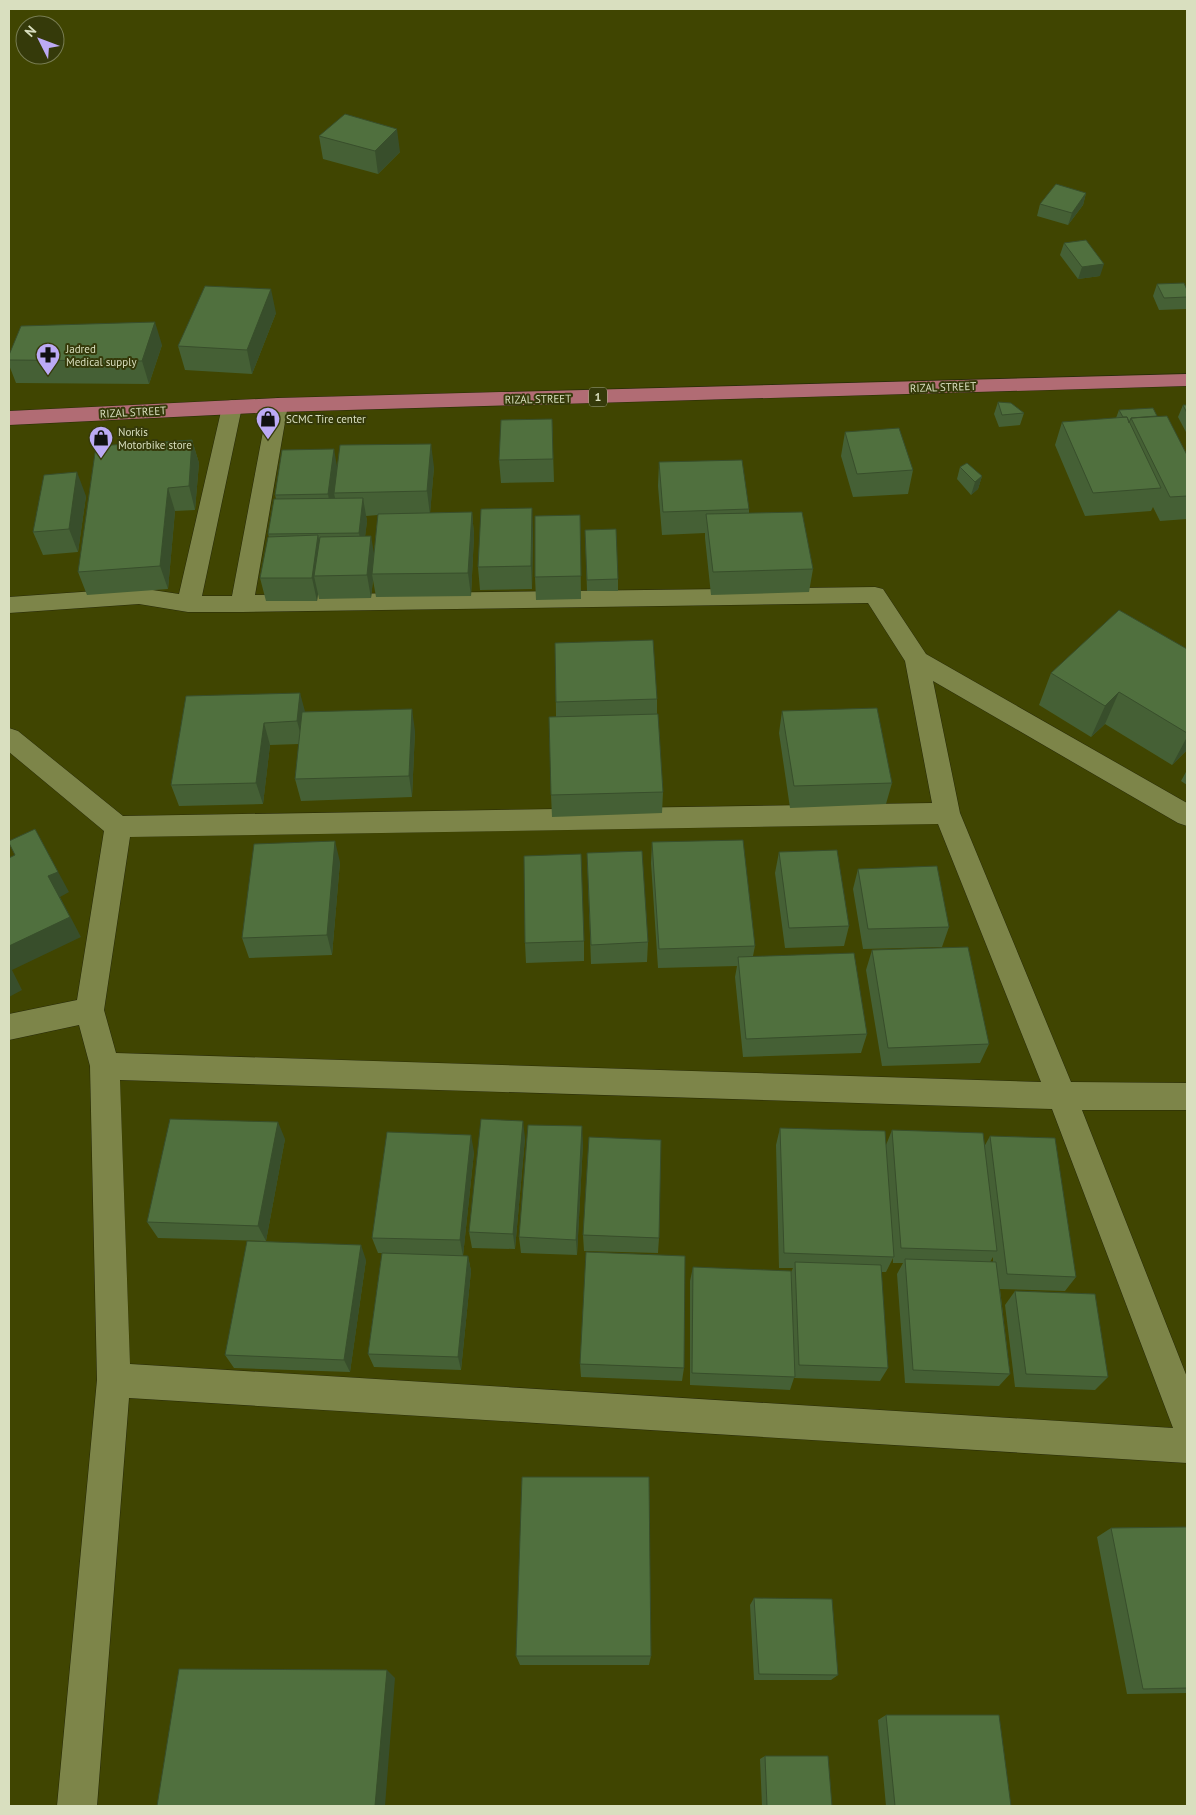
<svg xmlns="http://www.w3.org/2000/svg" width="1196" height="1815" viewBox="0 0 1196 1815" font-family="'PT Sans',sans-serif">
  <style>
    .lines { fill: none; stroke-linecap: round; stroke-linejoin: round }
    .minor-casing { stroke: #272a0a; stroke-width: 1 }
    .major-casing { stroke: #272a0a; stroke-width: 1 }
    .minor { fill: #7d8549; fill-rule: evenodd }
    .major { fill: #b16c74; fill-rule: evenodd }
    .wall { fill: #456035; fill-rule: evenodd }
    .shaded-wall { fill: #384e2b }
    .building { fill: #50703e; stroke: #384e2b }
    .labels { text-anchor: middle; stroke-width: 4; stroke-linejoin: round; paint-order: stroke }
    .far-poi-label { font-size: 11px; fill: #d9dfbf; stroke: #353a0a; text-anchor: start }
    .far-street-label { font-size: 11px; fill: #d9dfbf; stroke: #353a0a }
    .shield { fill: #353a0a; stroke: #a8ae89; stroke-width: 1 }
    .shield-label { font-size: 12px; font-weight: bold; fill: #d9dfbf }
  </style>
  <rect width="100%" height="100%" fill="#404501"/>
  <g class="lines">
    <defs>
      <path id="minor" d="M278,398l7,2 3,5 -33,190 620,-8 8,2 43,65 261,149v23l-9,-3 -245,-142 27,132 111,269 116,1v27h-105l105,267v86l-1058,-65 -32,408h-40l40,-426 -7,-314 -11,-41 -70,15v-26l68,-14 27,-169 -95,-79v-24l9,3 105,85 809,-13 -27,-142 -37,-58 -626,9h-54l-49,-8 -130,9v-16l130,-9 40,6 43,-187 3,-5 7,-2 7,2 3,5 -40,189h30l36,-191 3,-5zM938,824l103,258 -925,-29 -12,-43 26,-173zM120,1080l932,29 121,319 -1043,-64z"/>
      <path id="major" d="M1187,374v12l-909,26 -269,13v-14l269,-13z"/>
    </defs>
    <use href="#minor" class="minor-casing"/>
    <use href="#major" class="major-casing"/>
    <use href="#minor" class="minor"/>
    <use href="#major" class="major"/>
  </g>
  <path class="wall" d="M319,136l81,16 -22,22 -55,-15z
    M1086,193l-3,12 -15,20 -31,-9 3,-12z
    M1064,243l36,33 -22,3 -18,-24z
    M1157,284l30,6v15l-1,4 -27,1 -6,-14z
    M276,313l-24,61 -67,-4 -7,-24z
    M162,345l-13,39 -133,-1 -7,-18v-10z
    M998,402l26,11 -4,12 -21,2 -5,-13z
    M1183,405h4v29l-9,-17z
    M1119,410l38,6 30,39v64l-27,2 -7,-14 -2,4 -66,5 -30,-71 7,-23 54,-4z
    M552,419l2,63 -53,1 -2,-23z
    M845,432l68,38 -5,24 -55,3 -12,-41z
    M192,440l7,23 -4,47 -20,1 -7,78 -81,6 -9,-23z
    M659,462l90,47v4l64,56 -4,23 -98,3 -6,-57v-5l-43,2 -4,-49z
    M337,467h97l-4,46 42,-1 2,23 -3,61 -95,1 -3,-17 -2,18 -52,1 -1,-5 -1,7h-51l-6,-23 9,-41 -1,-3 8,-35 -1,-4zM378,515l-4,39 -9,-18 2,-15 -1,-5z
    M960,467l22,9 -4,13 -7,6 -14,-16z
    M86,496l-8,56 -35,3 -10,-23z
    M580,515l1,84 -45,1 -1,-23z
    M585,530l33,49v12h-31z
    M533,531l-1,58 -52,1 -2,-23z
    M555,643l102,56v15l6,78 -1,21 -110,4 -1,-22 5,-79z
    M1187,649v101l-15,15 -67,-41 -14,13 -52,-32 12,-32z
    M186,696l119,16 110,19 -3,66 -111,4 -6,-22 4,-35 -29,1 -7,59 -84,2 -8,-21z
    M782,711l110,72 -6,21 -96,4 -11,-75z
    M1187,770v15l-6,-4z
    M652,842l103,104 -2,10 114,78 -6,19 -118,4 -8,-80 2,-11 -79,2 -7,-105z
    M779,852l70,74 -5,20 -59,2 -10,-75z
    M587,853l61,89 -1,20 -56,2z
    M340,862l-8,93 -83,3 -7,-20z
    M858,869l91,58 -7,20 -79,2 -10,-60z
    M584,941v20l-58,2 -1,-20z
    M872,950l117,94 -9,19 -98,3 -16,-96z
    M780,1128l106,17 6,-15 92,17 6,-11 86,141 -11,14 -65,-2 10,85 -11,12 -94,-3 -8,-109 6,-11h-10v-5l-7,14h-5l7,96 -8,13 -86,-3 -4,12 -100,-5v-104l3,-14 98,5 2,-4h-14l-3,-123zM993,1257v5h-3z
    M525,1138l-10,111 -43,-1 -3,-16z
    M285,1139l-19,102 -108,-3 -11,-16z
    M583,1143l-6,112 -56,-2 -2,-16z
    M474,1152l-11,104h5l3,15 -10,99 -87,-3 -6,-13 14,-101h-4l-6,-15z
    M583,1235l76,3 -1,15 -74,-2z
    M366,1260l-16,112 -116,-4 -9,-13z
    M1015,1291l93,86 -13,13 -80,-3 -10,-82z
    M580,1364l104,4 -2,13 -101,-4z
    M1187,1527v166l-60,1 -30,-157 14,-9z
    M754,1598l84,77 -7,5h-77l-4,-75z
    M516,1656h135l-2,9h-129z
    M886,1715l125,91h-125l-8,-86z
    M765,1756l67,50h-70l-2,-47z"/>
  <path class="shaded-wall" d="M397,129l3,23 -22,22 -3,-23z
    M1086,193l-3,12 -15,20 4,-12z
    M1104,264l-4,12 -22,3 4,-12z
    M271,289l5,24 -24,61 -5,-24z
    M155,322l7,23 -13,39 -7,-23z
    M192,440l7,23 -4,47 -6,-24z
    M431,444l3,23 -4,48 -3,-24z
    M334,449l4,23 -4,21 1,5 -3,19 -4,-23z
    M77,472l9,24 -8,56 -9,-23z
    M982,476l-4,13 -7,6 4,-13z
    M168,488l7,23 -7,78 -8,-23z
    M363,498l4,23 -4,35 -4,-23z
    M532,508l1,23 -1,58 -1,-23z
    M472,512l2,23 -3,61 -3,-23z
    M318,535l5,24 -9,17 4,18 -1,7 -5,-23z
    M371,536l4,23 -3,15 1,6 -2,18 -4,-23z
    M1119,692l-14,32 -14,13 14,-31z
    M300,693l6,22 -3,28 -6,-22z
    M412,709l3,22 -3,66 -3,-21z
    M264,723l6,22 -7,59 -7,-21z
    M1187,737v13l-15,15z
    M35,829l34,63 -9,5 21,40 -69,33 10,20 -13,7v-51z
    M335,841l5,21 -8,93 -5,-20z
    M523,1121l2,17 -10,111 -2,-15z
    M278,1122l7,17 -19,102 -8,-15z
    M582,1126l1,17 -6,112 -1,-15z
    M471,1135l3,17 -11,104 -3,-16z
    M361,1245l5,15 -16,112 -6,-12z
    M468,1256l3,15 -10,99 -3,-13z
    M387,1670l8,8 -10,128h-10z"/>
  <path class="building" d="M345,114l52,15 -22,22 -56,-15z
    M1056,184l30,9 -14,20 -32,-9z
    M1086,240l18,24 -22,3 -18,-24z
    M1184,283l3,7v7l-23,1 -7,-14z
    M205,286l66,3 -24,61 -69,-4z
    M155,322l-13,39 -133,-1v-5l12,-29z
    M998,402l13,1 13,10 -22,2z
    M1183,405h4v8z
    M1153,408l4,8 -26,2 -2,5 -2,-6h-4l-4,-7z
    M1167,416l20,39v41l-17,1 -39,-79z
    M1127,417l34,71 -68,5 -31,-71z
    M552,419l1,40 -54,1 2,-40z
    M899,428l14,42 -56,4 -12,-42z
    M192,440l-3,46 -21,2 -8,78 -82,6 18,-126z
    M431,444l-4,47 -93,2 6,-48z
    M334,449l-6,45 -53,1 7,-45z
    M742,460l7,49 -86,3 -4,-50z
    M967,463l15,13 -7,6 -15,-15z
    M77,472l-8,57 -36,3 11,-57z
    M363,498l-4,35 -91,1 6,-35z
    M532,508l-1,58 -53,1 3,-58z
    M472,512l-4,61 -96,1 6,-60z
    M802,512l11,57 -100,3 -7,-58z
    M580,515l1,61 -46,1v-61z
    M616,529l2,50 -31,1 -2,-50z
    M318,535l-6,43h-52l8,-41z
    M371,536l-4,39 -53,1 6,-39z
    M1119,610l68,39v84l-68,-41 -14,14 -54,-33z
    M653,640l4,59 -101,3 -1,-59z
    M300,693l-3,28 -33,2 -8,60 -85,2 15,-89z
    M877,708l15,75 -98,3 -12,-75z
    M412,709l-3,67 -114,3 7,-67z
    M658,714l5,78 -112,3 -2,-78z
    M35,829l23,43 -10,4 22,41 -61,29v-88l6,-3 -6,-12v-2z
    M743,840l12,106 -96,3 -7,-107z
    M335,841l-8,94 -85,3 12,-94z
    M837,850l12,76 -60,2 -10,-76z
    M642,851l6,91 -57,3 -4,-92z
    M581,854l3,87 -59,2 -1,-87z
    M937,866l12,61 -81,2 -10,-60z
    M968,947l21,97 -101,4 -16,-98z
    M854,953l13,81 -121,5 -8,-82z
    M170,1119l108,3 -20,104 -111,-4z
    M481,1119l42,2 -10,113 -44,-2z
    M528,1125l54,1 -6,114 -57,-3z
    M780,1128l105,3 9,126 -110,-4z
    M892,1130l91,3 14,118 -96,-3z
    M387,1132l84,3 -11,105 -88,-2z
    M990,1136l65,2 21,139 -69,-3z
    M589,1137l72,3 -2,98 -76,-3z
    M247,1241l114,4 -17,115 -119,-5z
    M586,1252l99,4 -1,112 -104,-4z
    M382,1253l86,3 -10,101 -90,-3z
    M905,1259l91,3 14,112 -97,-4z
    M795,1262l86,3 7,103 -89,-3z
    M693,1267l98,4 4,106 -103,-4z
    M1015,1291l80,3 13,83 -82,-3z
    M522,1477h127l2,179h-135z
    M1187,1527v161l-44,1 -32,-161z
    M754,1598l78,1 6,76 -79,-1z
    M179,1669l208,1 -12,136h-218z
    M886,1715h113l12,91h-116z
    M765,1756h63l4,50h-65z"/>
  <defs>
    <symbol id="pharmacy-pin" viewBox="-11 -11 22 30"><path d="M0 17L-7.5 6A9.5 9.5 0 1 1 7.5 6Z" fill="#bcaaf5" stroke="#353a0a"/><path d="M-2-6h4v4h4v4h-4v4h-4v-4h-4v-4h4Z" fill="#111"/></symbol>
    <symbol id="shop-pin" viewBox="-11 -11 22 30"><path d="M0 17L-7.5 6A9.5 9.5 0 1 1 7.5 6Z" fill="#bcaaf5" stroke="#353a0a"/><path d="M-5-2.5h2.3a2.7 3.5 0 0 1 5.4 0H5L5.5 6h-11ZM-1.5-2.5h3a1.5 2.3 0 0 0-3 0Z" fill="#111"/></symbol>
  </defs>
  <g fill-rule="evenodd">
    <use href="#pharmacy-pin" x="34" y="341" width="28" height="38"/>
    <use href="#shop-pin" x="254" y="405" width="28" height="38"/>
    <use href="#shop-pin" x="87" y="424" width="28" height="38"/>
  </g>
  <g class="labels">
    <g class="far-poi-label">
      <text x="66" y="353">Jadred<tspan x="66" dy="13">Medical supply</tspan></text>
      <text x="286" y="423">SCMC Tire center</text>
      <text x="118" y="436">Norkis<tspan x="118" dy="13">Motorbike store</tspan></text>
    </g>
    <g class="far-street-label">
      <text transform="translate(943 387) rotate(-2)" y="4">RIZAL STREET</text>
      <text transform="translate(538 399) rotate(-1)" y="4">RIZAL STREET</text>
      <text transform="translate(133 412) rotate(-3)" y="4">RIZAL STREET</text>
    </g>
    <rect class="shield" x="589" y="387.5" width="18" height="19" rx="4"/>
    <g class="shield-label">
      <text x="598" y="401">1</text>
    </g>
  </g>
  <rect width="1196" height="1815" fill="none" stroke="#d9dfbf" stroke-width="20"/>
  <g transform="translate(40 40) rotate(312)"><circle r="24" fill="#353a0a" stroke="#777c52"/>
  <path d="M0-4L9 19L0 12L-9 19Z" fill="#bcaaf5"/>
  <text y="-8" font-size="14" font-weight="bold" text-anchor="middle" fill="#d9dfbf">N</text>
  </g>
</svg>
